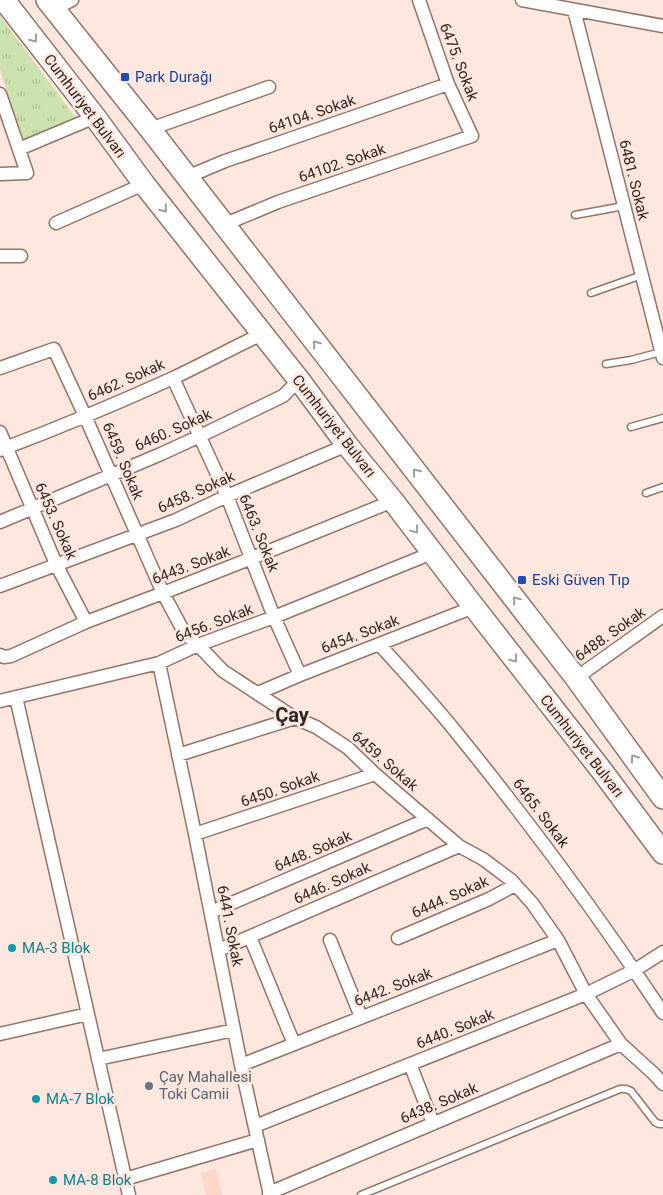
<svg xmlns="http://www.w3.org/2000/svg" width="663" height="1195" viewBox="0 0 663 1195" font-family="Roboto,sans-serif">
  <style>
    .built { fill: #fcd8cb }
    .park { fill: url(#park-tufts) }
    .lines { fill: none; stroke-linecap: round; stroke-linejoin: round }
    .service-casing { stroke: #947468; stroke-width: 9 }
    .minor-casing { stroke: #947468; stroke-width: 15 }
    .trunk-casing { stroke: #947468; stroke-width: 24 }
    .service { stroke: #fff; stroke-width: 6 }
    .minor { stroke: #fff; stroke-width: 12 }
    .trunk { stroke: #fff; stroke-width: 21 }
    .oneway { stroke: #a49d9b }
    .transit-dot { fill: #1a4fb4; stroke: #fde7df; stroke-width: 2 }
    .culture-dot { fill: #0f9aa8; stroke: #fde7df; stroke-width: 2 }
    .worship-dot { fill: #6b7280; stroke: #fde7df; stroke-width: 2 }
    .labels { text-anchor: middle; stroke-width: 5; stroke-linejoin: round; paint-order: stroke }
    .street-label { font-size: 15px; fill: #342621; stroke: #fde7df }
    .transit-label { font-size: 15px; fill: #164399; stroke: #fde7df; text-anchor: start }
    .culture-label { font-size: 15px; fill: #0d838f; stroke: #fde7df; text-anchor: start }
    .worship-label { font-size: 15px; fill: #5b616d; stroke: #fde7df; text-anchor: start }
    .district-label { font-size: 20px; font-weight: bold; fill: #342621; stroke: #fde7df }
  </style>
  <defs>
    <pattern id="park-tufts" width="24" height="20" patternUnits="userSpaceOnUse" patternTransform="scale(1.25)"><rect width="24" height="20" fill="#cce2af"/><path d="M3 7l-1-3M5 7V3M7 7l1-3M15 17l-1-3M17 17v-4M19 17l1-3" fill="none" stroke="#b0c296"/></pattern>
  </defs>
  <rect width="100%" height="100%" fill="#fde7df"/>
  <path class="built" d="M216,1169l6,26h-16l-5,-22z"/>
  <path class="park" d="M0,16l78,105 -55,23 -23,-75z"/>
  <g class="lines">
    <defs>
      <path id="service" d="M575,215l49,-9
        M591,293l51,-18
        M606,364l25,-4 30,-8
        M631,427l32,-9
        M646,493l17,-6
        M361,1195l259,-106h6l5,2 24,31 4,2h4"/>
      <path id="minor" d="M522,0l141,26
        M54,9l18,-9
        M574,10l89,348
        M0,94l27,79 -27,1
        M150,129l119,-42
        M19,149l76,-32
        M187,177l38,-16 53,-18 170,-59
        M56,223l88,-39
        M223,225l55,-23 194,-66 -24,-52 -29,-84
        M0,256h21
        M0,368l54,-19 31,67 78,177 22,41 13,11 25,26 72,47 21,9 32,21 27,26 84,72 24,13 28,21 21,23 26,37 28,54 35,50 32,29 10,11
        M173,378l54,118 47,121 26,58
        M0,432l56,132 30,58
        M0,450c58,-22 116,-46 173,-72 30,-14 59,-30 89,-44
        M0,522l161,-68 39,-18 83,-40 16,-16
        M0,586l176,-66 51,-24 120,-51
        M379,644c26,29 53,58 77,88 74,91 143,184 207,281
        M0,655l4,2 7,-1 75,-34 77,-29 89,-35 141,-57
        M159,663l36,171 46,231 29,130
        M576,678l87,-62
        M258,693l42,-18 174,-68
        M16,697l113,498
        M0,701l159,-38 39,-18 76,-28 158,-64
        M178,755l117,-37
        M195,834l180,-60
        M211,912l217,-93
        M250,937l44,107
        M398,938l91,-39 26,-14
        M330,940l31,77
        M219,950l240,-104
        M0,1034l88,-20
        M98,1059l136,-29
        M410,1064l23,59
        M241,1065l317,-125
        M255,1126l331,-132 49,-24 28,-18
        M125,1179l133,-39
        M269,1193l352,-149"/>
      <path id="trunk" d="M4,0l91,117 49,67 155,196 48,65 46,56 81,106 128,164 61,82
        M47,0l103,129 426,549 87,120"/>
    </defs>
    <use href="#service" class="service-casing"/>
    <use href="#minor" class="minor-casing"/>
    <use href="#trunk" class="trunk-casing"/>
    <use href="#service" class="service"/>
    <use href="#minor" class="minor"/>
    <use href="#trunk" class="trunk"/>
  </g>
  <defs><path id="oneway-chevron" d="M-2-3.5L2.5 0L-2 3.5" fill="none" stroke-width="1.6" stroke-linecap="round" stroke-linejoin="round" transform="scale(1.25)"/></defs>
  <g class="oneway">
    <use href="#oneway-chevron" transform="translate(34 39) rotate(52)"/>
    <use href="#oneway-chevron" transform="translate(164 209) rotate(52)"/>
    <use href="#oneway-chevron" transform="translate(316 344) rotate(-128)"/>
    <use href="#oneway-chevron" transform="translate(416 472) rotate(-128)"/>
    <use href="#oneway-chevron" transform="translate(415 530) rotate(53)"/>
    <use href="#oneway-chevron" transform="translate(516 600) rotate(-128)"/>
    <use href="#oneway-chevron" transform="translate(514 659) rotate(52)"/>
    <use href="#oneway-chevron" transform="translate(634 758) rotate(-126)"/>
  </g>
  <g class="transit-dot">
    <rect x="120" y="72" width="10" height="10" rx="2.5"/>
    <rect x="517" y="575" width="10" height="10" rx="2.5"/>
  </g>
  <g class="culture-dot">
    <circle cx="12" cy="948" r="5"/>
    <circle cx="36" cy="1099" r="5"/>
    <circle cx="53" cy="1180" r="5"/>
  </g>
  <circle class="worship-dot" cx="149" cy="1086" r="5"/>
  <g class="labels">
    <g class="street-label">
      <text transform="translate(459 62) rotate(69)" y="5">6475. Sokak</text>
      <text transform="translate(85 106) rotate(53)" y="5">Cumhuriyet Bulvarı</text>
      <text transform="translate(312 114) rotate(-19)" y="5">64104. Sokak</text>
      <text transform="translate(342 163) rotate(-19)" y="5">64102. Sokak</text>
      <text transform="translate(634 180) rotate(76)" y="5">6481. Sokak</text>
      <text transform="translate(126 380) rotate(-24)" y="5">6462. Sokak</text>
      <text transform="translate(334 426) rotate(52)" y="5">Cumhuriyet Bulvarı</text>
      <text transform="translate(173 430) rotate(-24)" y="5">6460. Sokak</text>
      <text transform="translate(123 461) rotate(67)" y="5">6459. Sokak</text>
      <text transform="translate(196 492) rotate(-24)" y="5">6458. Sokak</text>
      <text transform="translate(56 521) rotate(66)" y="5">6453. Sokak</text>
      <text transform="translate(259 533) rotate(68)" y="5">6463. Sokak</text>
      <text transform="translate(191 565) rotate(-21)" y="5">6443. Sokak</text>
      <text transform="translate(214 623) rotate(-21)" y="5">6456. Sokak</text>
      <text transform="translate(360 634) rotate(-21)" y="5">6454. Sokak</text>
      <text transform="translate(610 634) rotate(-35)" y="5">6488. Sokak</text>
      <text transform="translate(582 746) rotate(52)" y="5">Cumhuriyet Bulvarı</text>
      <text transform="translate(385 761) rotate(41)" y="5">6459. Sokak</text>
      <text transform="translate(280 789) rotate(-19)" y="5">6450. Sokak</text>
      <text transform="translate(541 813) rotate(53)" y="5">6465. Sokak</text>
      <text transform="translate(313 851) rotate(-23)" y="5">6448. Sokak</text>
      <text transform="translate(332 883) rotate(-24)" y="5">6446. Sokak</text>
      <text transform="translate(450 897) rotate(-24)" y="5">6444. Sokak</text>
      <text transform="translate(230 926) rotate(79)" y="5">6441. Sokak</text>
      <text transform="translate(393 987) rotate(-21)" y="5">6442. Sokak</text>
      <text transform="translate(455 1029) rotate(-22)" y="5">6440. Sokak</text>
      <text transform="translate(439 1103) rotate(-23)" y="5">6438. Sokak</text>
    </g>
    <g class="transit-label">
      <text x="135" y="82">Park Durağı</text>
      <text x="532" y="585">Eski Güven Tıp</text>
    </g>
    <g class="culture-label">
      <text x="22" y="953">MA-3 Blok</text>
      <text x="46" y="1104">MA-7 Blok</text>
      <text x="63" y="1185">MA-8 Blok</text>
    </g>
    <g class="worship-label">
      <text x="159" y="1082">Çay Mahallesi<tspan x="159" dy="17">Toki Camii</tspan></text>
    </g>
    <g class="district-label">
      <text x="292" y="722">Çay</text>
    </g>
  </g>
</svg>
